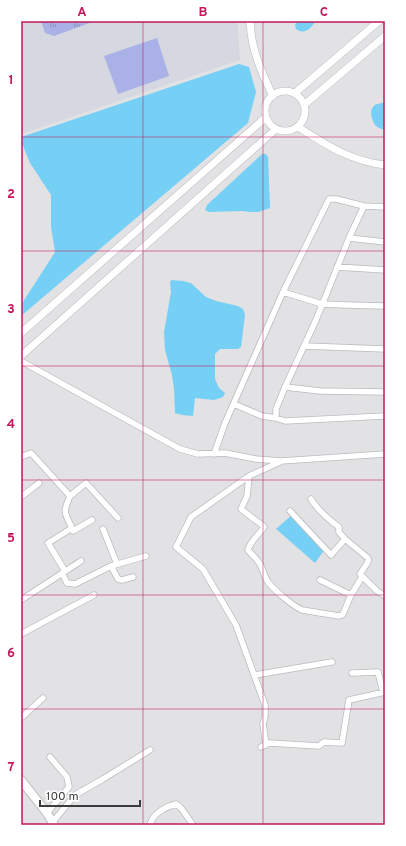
<svg xmlns="http://www.w3.org/2000/svg" width="406" height="846" viewBox="0 0 406 846" font-family="Overpass,sans-serif">
  <style>
    .built { fill: #d5d7e1 }
    .grass { fill: url(#grass-tufts) }
    .pitch { fill: #a9b1e6 }
    .water { fill: #76d0f5 }
    .lines { fill: none; stroke-linecap: round; stroke-linejoin: round }
    .minor-casing { stroke: #babbbd; stroke-width: 7 }
    .tertiary-casing { stroke: #babbbd; stroke-width: 8 }
    .primary-casing { stroke: #babbbd; stroke-width: 10 }
    .minor { stroke: #fff; stroke-width: 5.5 }
    .tertiary { stroke: #fff; stroke-width: 7 }
    .primary { stroke: #fff; stroke-width: 8 }
    .grid { fill: none; stroke: #c2185b; stroke-width: 1; stroke-opacity: 0.55 }
    .neatline { fill: none; stroke: #c2185b; stroke-width: 1.5 }
    .grid-label { font-size: 13px; text-anchor: middle; font-weight: bold; fill: #c2185b }
  </style>
  <defs>
    <pattern id="grass-tufts" width="24" height="20" patternUnits="userSpaceOnUse"><rect width="24" height="20" fill="#a9b1e6"/><path d="M3 7l-1-3M5 7V3M7 7l1-3M15 17l-1-3M17 17v-4M19 17l1-3" fill="none" stroke="#8b91bc"/></pattern>
  </defs>
  <rect width="100%" height="100%" fill="#e2e2e4"/>
  <path class="built" d="M21,21h217v12l2,27 -219,74z"/>
  <path class="grass" d="M41,21h54l-41,15 -9,-3z"/>
  <path class="pitch" d="M157,38l12,38 -51,18 -14,-38z"/>
  <path class="water" d="M298,21h17c-3,8 -12,14 -19,8l-1,-4z
    M239,64l10,3 7,25 -8,31 -227,193v-11l34,-53 -4,-25v-32l-21,-32 -9,-22v-4z
    M385,102v28c-3,-1 -7,-2 -9,-4 -4,-4 -7,-15 -3,-19 2,-4 8,-3 12,-5z
    M262,154h4l2,3 2,51 -12,4h-7l-9,-1 -33,1 -4,-2 2,-5z
    M171,280l12,1 8,2 15,14 10,4 22,5 5,3 2,6 -4,32 -3,2h-18l-5,5v25l4,9 6,5 -2,4 -9,3 -19,-2 -2,18 -11,-1 -7,-2 -1,-24 -2,-14 -7,-25 -1,-18 7,-40 -1,-9z
    M293,514l32,35 -10,14 -39,-34z"/>
  <g class="lines">
    <defs>
      <path id="minor" d="M364,206l-15,32 -33,82 -31,67 -9,22v9l9,3 100,-5
        M349,238l36,4
        M337,267l48,3
        M283,292l39,12 24,1 39,1
        M304,346l81,3
        M21,361l159,88 18,5 27,-1 31,6 25,2 104,-7
        M285,387l35,4 65,1
        M234,404l28,12 14,2
        M214,454l11,-31 58,-131 46,-93h7l28,7 21,1
        M21,457l10,-4 39,43 16,-13 32,35
        M249,476l-2,20 -6,13 21,16 2,2c-5,8 -14,14 -16,23 4,5 9,9 12,14 3,6 4,12 8,18 6,8 25,24 34,28l37,6 3,-1 1,-1 8,-19
        M21,497l18,-14
        M311,499c7,12 17,20 28,28v5l6,7 23,19v4l-8,12 17,17 8,5
        M290,511l41,44 14,-16
        M72,528l1,3 19,-11
        M103,529l14,35
        M111,566l7,13 4,1 11,-3
        M65,571l-17,-28 24,-15c-8,-16 -9,-16 -2,-32
        M62,573l5,10 8,1 36,-18 35,-10
        M320,580l31,15 11,-18
        M21,600l60,-39
        M21,634l73,-39
        M352,673l26,-1 5,20
        M255,675l77,-13
        M21,718l22,-20
        M266,745l-3,-21 2,-7v-12l-29,-80 -33,-56 -27,-22 15,-30 58,-41 31,-14
        M261,747l8,-4 50,3 5,-4 18,1 7,-43 36,-8
        M47,813l22,-26 -2,-10 -17,-20
        M52,823l23,-28 28,-16 47,-29
        M150,825c2,-11 15,-18 26,-21l5,4 12,17"/>
      <path id="tertiary" d="M250,21c1,27 11,51 23,75
        M265 111a20 20 0 1 1 40 0a20 20 0 1 1-40 0Z
        M295,93l84,-72
        M304,105l81,-69
        M298,127c29,18 52,34 87,38
        M21,333l245,-216
        M21,356l255,-227"/>
      <path id="primary" d="M21,780l26,33 7,12"/>
    </defs>
    <use href="#minor" class="minor-casing"/>
    <use href="#tertiary" class="tertiary-casing"/>
    <use href="#primary" class="primary-casing"/>
    <use href="#minor" class="minor"/>
    <use href="#tertiary" class="tertiary"/>
    <use href="#primary" class="primary"/>
  </g>
  <path class="grid" d="M143,21v804M263,21v804M21,137h364M21,251h364M21,366h364M21,480h364M21,595h364M21,709h364"/>
  <rect width="406" height="846" fill="none" stroke="#ffffff" stroke-width="44"/>
  <path d="M40 800v6h100v-6" fill="none" stroke="#3b3c3c" stroke-width="2"/>
  <text x="46" y="800" font-size="12" fill="#3b3c3c" stroke="#ffffff" stroke-width="3" paint-order="stroke">100 m</text>
  <rect x="22" y="22" width="362" height="802" class="neatline"/>
  <g class="grid-label">
    <text x="82" y="16">A</text>
    <text x="203" y="16">B</text>
    <text x="324" y="16">C</text>
    <text x="11" y="84">1</text>
    <text x="11" y="198">2</text>
    <text x="11" y="313">3</text>
    <text x="11" y="428">4</text>
    <text x="11" y="542">5</text>
    <text x="11" y="657">6</text>
    <text x="11" y="771">7</text>
  </g>
</svg>
